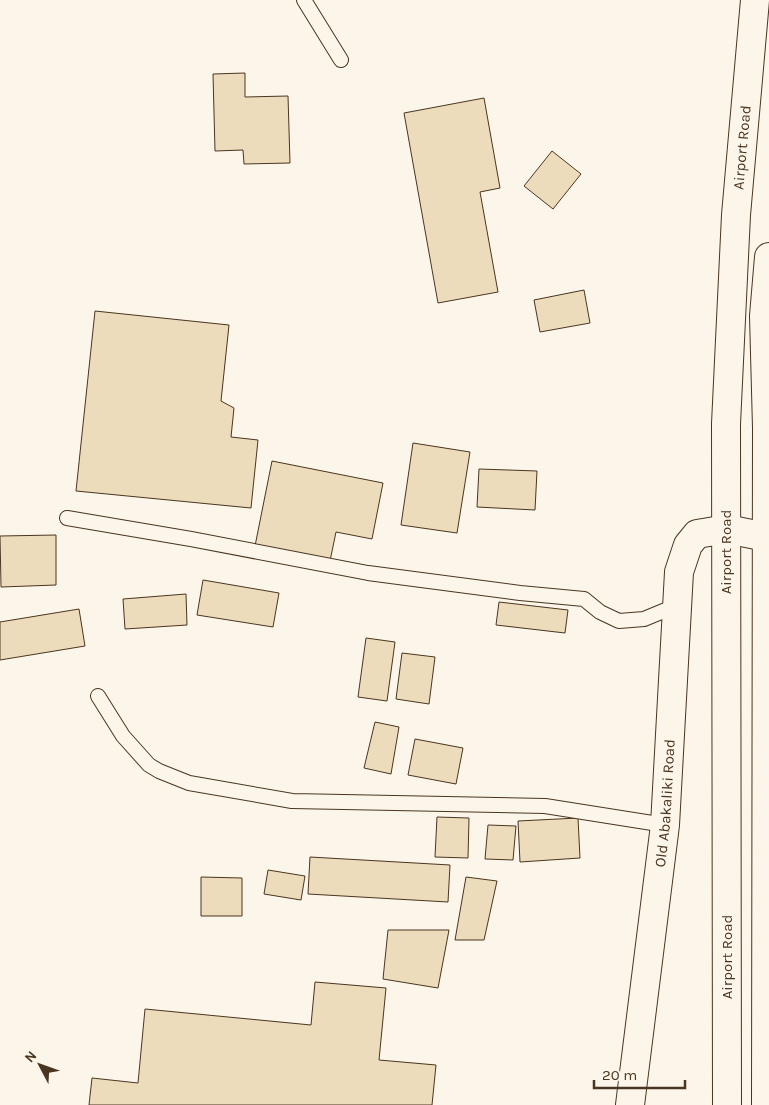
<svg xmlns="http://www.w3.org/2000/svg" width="769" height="1105" viewBox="0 0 769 1105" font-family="Karla,sans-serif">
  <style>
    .building { fill: #ecdcbc; stroke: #4a3520 }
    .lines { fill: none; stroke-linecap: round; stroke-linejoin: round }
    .lane-casing { stroke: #4a3520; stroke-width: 16 }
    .secondary-casing { stroke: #4a3520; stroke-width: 30 }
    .primary-casing { stroke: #4a3520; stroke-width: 30 }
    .lane { stroke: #fbf6e9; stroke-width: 14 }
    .secondary { stroke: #fbf6e9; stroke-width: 28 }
    .primary { stroke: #fbf6e9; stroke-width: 28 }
    .labels { text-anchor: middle; stroke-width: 4; stroke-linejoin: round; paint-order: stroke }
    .street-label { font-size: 15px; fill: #4a3520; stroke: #fbf6e9 }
  </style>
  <rect width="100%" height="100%" fill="#fbf6e9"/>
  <path class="building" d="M245,73v24l43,-1 2,67 -46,1 -1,-14 -28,1 -2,-77z
    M484,98l16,90 -20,4 18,100 -60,11 -34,-190z
    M552,151l29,23 -28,35 -29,-23z
    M584,290l6,33 -50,9 -6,-32z
    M95,311l134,14 -8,76 13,7 -3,29 27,3 -7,68 -175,-17z
    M413,443l57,9 -13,81 -56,-8z
    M272,461l111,22 -11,56 -36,-7 -6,29 -75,-15z
    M479,469l58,2 -2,39 -58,-3z
    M56,535v50l-55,2 -1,-51z
    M203,580l76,13 -6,34 -76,-12z
    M186,594l1,31 -62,4 -2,-30z
    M499,602l69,8 -3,23 -69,-8z
    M79,609l6,37 -85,14v-38z
    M366,638l29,4 -8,59 -29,-4z
    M402,653l33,4 -6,47 -33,-5z
    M375,722l24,5 -8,47 -27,-6z
    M415,739l48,9 -7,36 -48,-9z
    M437,817l32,1 -1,40 -33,-1z
    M578,818l2,40 -60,4 -2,-41z
    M488,825l28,1 -3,34 -28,-1z
    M310,857l140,8 -2,37 -140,-8z
    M268,870l37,6 -4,24 -37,-6z
    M201,877l41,1v38h-41z
    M466,877l31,4 -13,59h-29z
    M388,930h61l-11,58 -55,-9z
    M315,982l71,6 -7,72 57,5 -4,40h-343l3,-27 46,5 7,-74 166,16z"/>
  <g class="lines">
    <defs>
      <path id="lane" d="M304,0l37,60
        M67,518l124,21 177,34 152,20 64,6 16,13 19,9 25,-2 34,-14
        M98,696l25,40 26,29 10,6 30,12 103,18 253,5 120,19"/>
      <g id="secondary">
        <path id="s1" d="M630,1105l35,-280 14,-253 9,-27 9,-11 30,-5 39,8"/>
      </g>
      <g id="primary">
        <path id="s2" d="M727,1105l-1,-681 10,-209 19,-215"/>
        <path d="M766,1105l1,-677 -3,-112 5,-59"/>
      </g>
    </defs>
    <use href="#lane" class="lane-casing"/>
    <use href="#secondary" class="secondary-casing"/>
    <use href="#primary" class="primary-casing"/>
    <use href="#lane" class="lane"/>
    <use href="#secondary" class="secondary"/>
    <use href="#primary" class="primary"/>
  </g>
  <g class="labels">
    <g class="street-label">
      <text dy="5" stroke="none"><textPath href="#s2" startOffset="958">Airport Road</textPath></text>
      <text transform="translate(726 552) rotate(-90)" y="5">Airport Road</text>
      <text dy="5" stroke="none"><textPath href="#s1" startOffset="304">Old Abakaliki Road</textPath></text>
      <text transform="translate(727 957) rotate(-90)" y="5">Airport Road</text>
    </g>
  </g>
  <g transform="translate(40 1065) rotate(311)" stroke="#fbf6e9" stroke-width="4" paint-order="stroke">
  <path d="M0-4L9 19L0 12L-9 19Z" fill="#4a3520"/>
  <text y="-8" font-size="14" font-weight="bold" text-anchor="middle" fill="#4a3520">N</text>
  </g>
  <path d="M594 1080v8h91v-8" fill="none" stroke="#4a3520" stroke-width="2.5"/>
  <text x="602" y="1080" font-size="15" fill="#4a3520" stroke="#fbf6e9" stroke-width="4" paint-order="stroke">20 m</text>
</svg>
